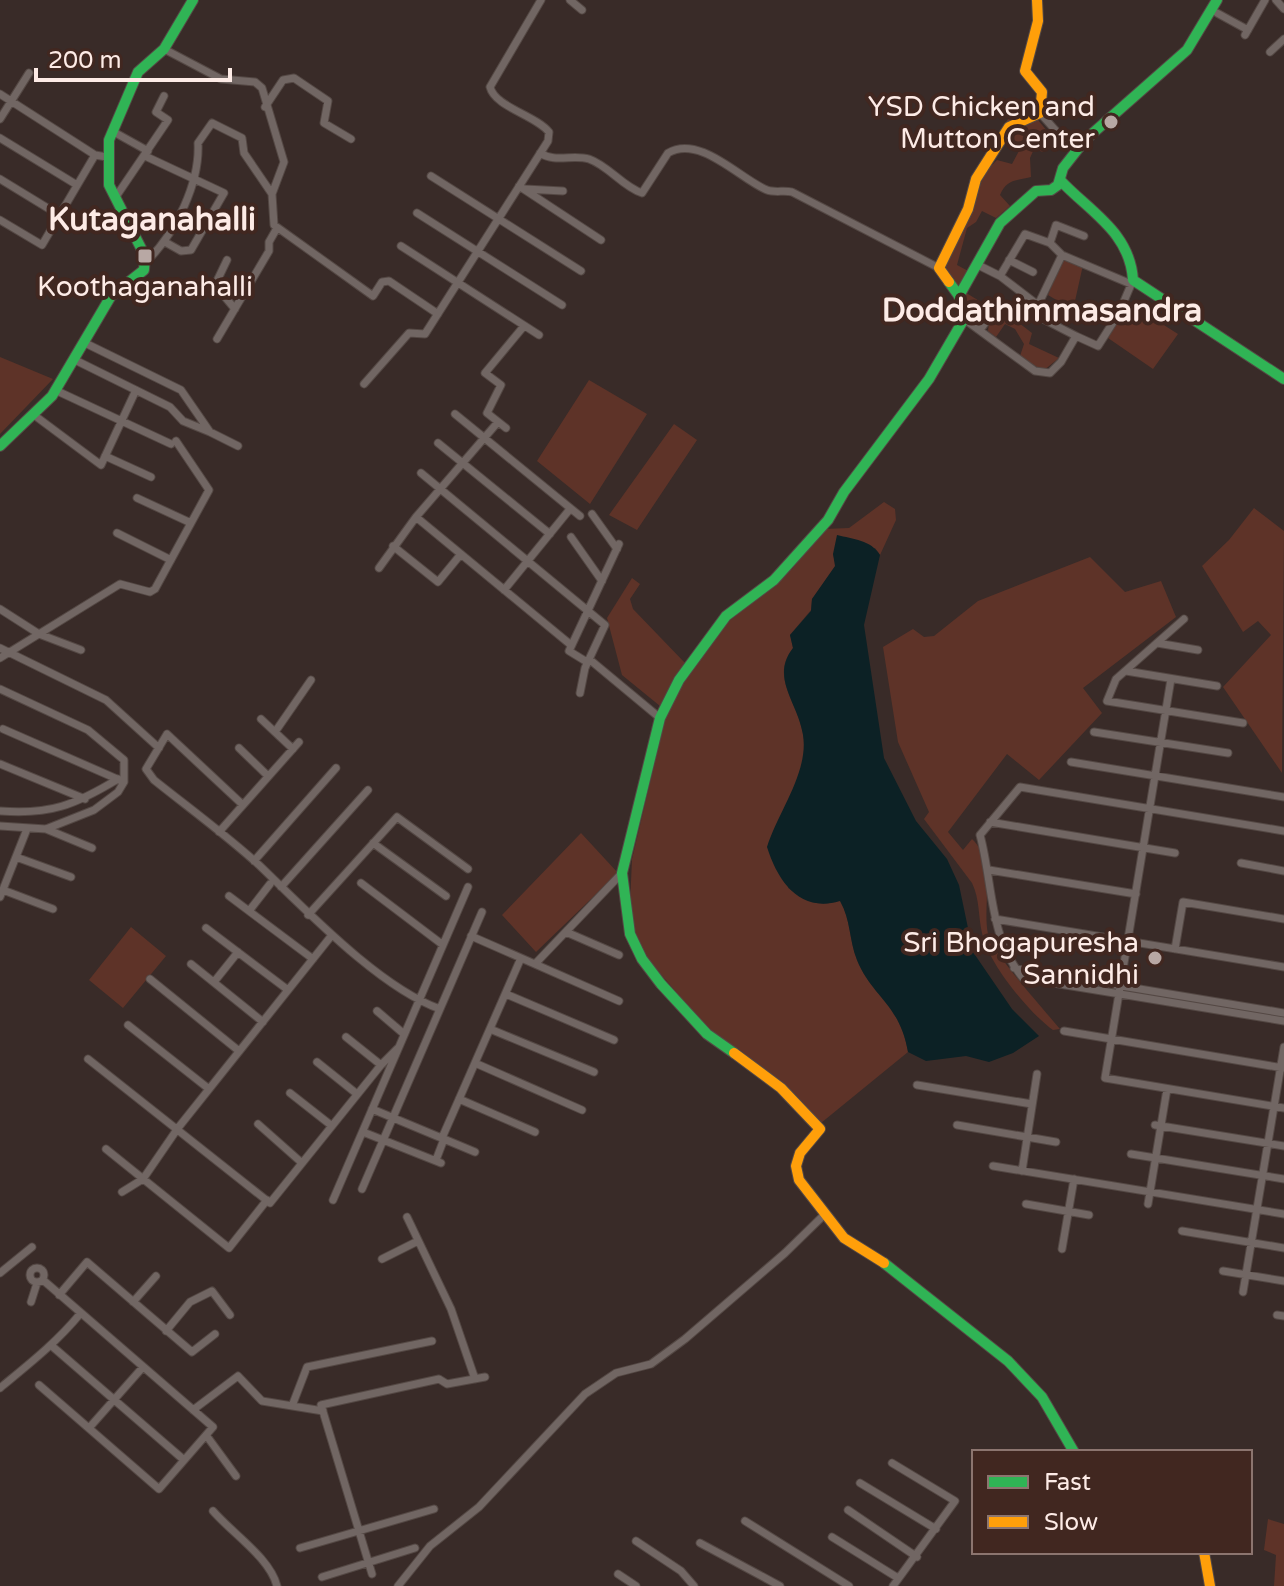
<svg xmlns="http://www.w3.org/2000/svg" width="1284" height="1586" viewBox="0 0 1284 1586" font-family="'Varela Round',sans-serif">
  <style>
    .green { fill: #5e3328 }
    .water { fill: #0c2125 }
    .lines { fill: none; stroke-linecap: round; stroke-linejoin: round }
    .street-casing { stroke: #544844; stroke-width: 9 }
    .fast-casing { stroke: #544844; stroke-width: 12 }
    .slow-casing { stroke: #544844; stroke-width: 12 }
    .street { stroke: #716663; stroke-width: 7 }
    .fast { stroke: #30b455; stroke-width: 10 }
    .slow { stroke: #ff9f0a; stroke-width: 10 }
    .poi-dot { fill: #b8a8a4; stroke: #412720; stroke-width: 3 }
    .labels { text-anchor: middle; stroke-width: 8; stroke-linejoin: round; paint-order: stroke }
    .poi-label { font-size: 28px; fill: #fdebe6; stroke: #412720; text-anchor: end }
    .quarter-label { font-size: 32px; font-weight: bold; fill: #fdebe6; stroke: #412720 }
  </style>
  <rect width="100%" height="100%" fill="#392b28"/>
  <path class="green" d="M1035,99l4,4 -6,11 19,23 -9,15 -9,-3 -4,9 1,19c-15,4 -24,2 -31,18l10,11 -14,12 -14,-7 -6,11 -9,6 -10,37 15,8 -9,18 18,11 6,10 -11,7 -7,-2 -3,-17 -22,-34 42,-95 11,-11 15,4 7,-13 -17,-9 5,-9v-13z
    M1062,259l21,6 -10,45 -25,-15z
    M1020,297l9,7 -10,19 13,10 -3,11 30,14 -16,13 -23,-15 4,-12 -9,-15 -10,-5 -9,13 -8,-6 1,-8 10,-14 7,-1 10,9 6,-11 -4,-4z
    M1129,303l49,31 -25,35 -45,-31z
    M0,357l53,22 -53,55z
    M589,380l58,34 -57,90 -53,-43z
    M674,424l23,16 -60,90 -28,-15z
    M884,502l11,7 1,11 -16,35 -5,-7 -42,6 3,12 -24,33 -1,11 -21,25 3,13c-23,29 4,53 10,85 6,34 -11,117 -15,155 19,12 29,21 52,12 11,20 9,40 17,60 15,37 43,44 51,92l-87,71 -26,-29 -54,-43 -33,-21 -64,-76 -11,-21 -3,-28 2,-46 33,-139 19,-40 44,-58 64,-53 32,-40 25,-1z
    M1254,508l30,23 -2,242 -59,-86 48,-52 -13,-14 -15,11 -41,-66 27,-26z
    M1090,557l35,35 36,-11 15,36 -93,71 19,25 -63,67 -32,-26 -59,78 15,18 9,-11c25,23 10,66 16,95 3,17 58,78 72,95l-7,1c-24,-17 -65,-67 -71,-97 -4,-17 -2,-33 -10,-50l-48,-64 5,-7 -31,-70 -15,-95 30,-18 11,8 10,-1 44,-35z
    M632,578l8,6 -10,15 3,10 52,54 -25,43 -38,-31 -15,-57z
    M581,833l37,40 -82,79 -34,-37z
    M131,927l35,29 -43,52 -34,-28z
    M1268,1519l16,5v62h-10l2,-31 -12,-5z"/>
  <path class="water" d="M837,535c16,4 34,5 43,20l-16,70 20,133 32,63 31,38 12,26 14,67 39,57 27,27 -26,17 -24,9 -23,-6 -40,5 -18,-9c-8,-48 -36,-55 -51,-92 -8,-20 -6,-40 -17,-59 -40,12 -62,-19 -73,-54 11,-35 42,-75 36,-112 -5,-33 -33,-57 -10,-87l-3,-13 21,-24 1,-12 23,-33 -2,-12z"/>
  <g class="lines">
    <defs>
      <path id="street" d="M570,0l12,10
        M1276,0l8,9
        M1217,13l31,17
        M1245,35l20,-35
        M164,49l57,30 34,3 7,6 22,74 -12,32 2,31 99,71 9,-14 7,-1 49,33
        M1270,52l14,-13
        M0,94l95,61 12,2
        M265,107l18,-27 11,-2 34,23 -4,22 27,16
        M1040,113l35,39
        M0,119l29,-46
        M112,131l36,20
        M0,138l77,47
        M540,153c15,10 33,1 49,6 20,7 34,28 53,34l26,-40c32,-19 73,27 99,37 8,3 17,0 25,2l147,76
        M145,156l79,37 -33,57 -10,1 -16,-9
        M431,176l150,95
        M0,179l59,36
        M519,186l82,54
        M525,189l38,2
        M115,198l53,-78 -12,-8 8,-16
        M417,213l145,92
        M0,220l42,25 53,-90
        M1050,243l6,-18 28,11
        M401,246l138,89
        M227,260l-12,25 20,24
        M1009,260l24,12
        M146,262c30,-29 54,-79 52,-119l14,-20 30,15 2,15 28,41
        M978,265l22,11 38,29 24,-50 69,29
        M1000,276l25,-42 25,9 12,12
        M1038,305l7,15 31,16
        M964,319l71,52 15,2 11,-11 15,-26 22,10 21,-33 14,-33
        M980,330l11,-15
        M217,339l52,-88v-9l8,-14
        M85,343l96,47 29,42 28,14
        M75,360l95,47 13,14 27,11
        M364,384l45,-51 16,1 123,-193 1,-9c-14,-17 -54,-25 -59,-45l51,-87
        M55,390l116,54
        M455,414l125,102
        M34,415l67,50 35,-75
        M506,428l-19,-15 14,-28 -16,-12 39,-47
        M438,443l112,91
        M105,456l46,21
        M421,473l184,152 -20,43 -5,25
        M137,498l54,25
        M592,514l25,35
        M416,517l155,128
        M117,533l54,27
        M571,537l31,44
        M393,546l45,36 23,-28
        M379,568l37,-51 82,-95
        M504,590l66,-81
        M0,609l39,25 42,16
        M1184,619l-68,60 -9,22 136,22
        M1157,643l41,7
        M0,648l106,52 53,48
        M0,658l120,-74 30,8 5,-3 54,-99 -33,-49
        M589,659l71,59
        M587,662l-18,-11 50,-107
        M1126,671l91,15
        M1171,679l-66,399 179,30
        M0,689l88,41 36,30v22l-6,10 -24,18 -48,19 -46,-3
        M261,719l32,30
        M3,729l121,53
        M275,732l36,-52
        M1094,732l134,21
        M239,748l29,28
        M1071,762l213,35
        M0,764l85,35
        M243,805l-76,-71 -21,35 8,11c35,28 72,55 105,85 47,45 121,123 181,144
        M0,811c50,4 75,-6 118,-32
        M990,822l185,31
        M46,829l46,19
        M1284,831l-264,-44 -40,48c13,48 9,103 43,143l261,43
        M219,832l80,-90
        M373,843l73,53
        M16,857l55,20
        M254,861l82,-93
        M1241,863l43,8
        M989,870l147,24
        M361,883l82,62
        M281,887l87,-97
        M3,890l50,19
        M229,896l84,63
        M0,897l27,-68
        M249,911l21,-27
        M308,915l89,-98 71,52
        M995,919l289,48
        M206,928l82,62
        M566,932l53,23
        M471,936l148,65
        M1175,949l8,-47 101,17
        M191,964l72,58
        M535,964l87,-91
        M1014,968l270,45
        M150,979l89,72
        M214,982l24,-30
        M506,994l108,46
        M377,1011l27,23
        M128,1025l81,64
        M490,1029l104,43
        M1064,1031l219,37
        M346,1037l35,28
        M88,1059l182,144 111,-138 17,-17
        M317,1062l40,32
        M475,1063l107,47
        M917,1085l115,19
        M290,1093l42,33
        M459,1099l76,33
        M372,1109l103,43
        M258,1124l44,39
        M957,1125l99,17
        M1155,1125l129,21
        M363,1132l78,31
        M442,1138l79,-180
        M106,1149l123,99 38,-48
        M1131,1154l153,25
        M436,1160l8,-21
        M993,1166l291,48
        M1022,1171l15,-97
        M362,1189l120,-277
        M122,1192l21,-13 35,-51 154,-193
        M333,1200l135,-313
        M1026,1204l63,11
        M1148,1204l19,-115
        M407,1217l44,92 24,70
        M1182,1231l102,17
        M1062,1249l12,-70
        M382,1259l36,-18
        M30 1275a7 7 0 1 1 14 0a7 7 0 1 1-14 0Z
        M1223,1271l61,10
        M0,1273l32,-26
        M1243,1292l41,-245
        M59,1295l28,-33 105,90 23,-18
        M31,1302l6,-19
        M133,1302l23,-26
        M1277,1315l7,1
        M166,1331l24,-29 22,-11 18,24
        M53,1347l131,113
        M39,1385l120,104 54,-62 -170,-147
        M0,1388c29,-24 56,-45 80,-74
        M292,1406l15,-39 125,-26
        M193,1410l45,-34 24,25 61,10
        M89,1428l54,-61
        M206,1435l30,41
        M892,1463l63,38 -62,85
        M860,1483l76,46
        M848,1510l69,47
        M213,1511c20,23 57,47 64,75
        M745,1521l104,65
        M832,1537l66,41
        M636,1541l45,30 13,15
        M700,1543l80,43
        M300,1548l134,-39
        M372,1574l-51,-169 118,-26 8,5 38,-7
        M618,1574l18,12
        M322,1577l93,-29
        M398,1586l32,-40 49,-39 106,-113 31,-21 35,-9 34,-25 100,-86 40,-39"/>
      <path id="fast" d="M1060,180c30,32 70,52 73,100l151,99
        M959,296l41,-73 36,-32 15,-1 7,-5 5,-17 22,-28 102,-90 30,-50
        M0,446l52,-50 59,-100 33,-26 1,-14 -36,-71v-45l29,-68 26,-23 29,-49
        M734,1053l-27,-19 -46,-50 -19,-25 -12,-25 -8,-61 38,-155 19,-38 47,-64 48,-36 54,-60 16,-28 85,-113 35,-60 -5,-23 -10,-14
        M884,1263l124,98 34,36 32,55"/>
      <path id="slow" d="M949,282l-10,-14 29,-59 8,-30 33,-52 31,-14 2,-21 -17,-21 13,-50 -1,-21
        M734,1053l47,35 39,41 -20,24 -4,13 3,14 45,58 40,25
        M1204,1552l6,34"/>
    </defs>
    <use href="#street" class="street-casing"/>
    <use href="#fast" class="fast-casing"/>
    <use href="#slow" class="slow-casing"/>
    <use href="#street" class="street"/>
    <use href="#fast" class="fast"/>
    <use href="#slow" class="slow"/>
  </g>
  <g class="poi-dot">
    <circle cx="1111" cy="122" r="8"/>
    <rect x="137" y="248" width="16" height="16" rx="4"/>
    <circle cx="1155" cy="958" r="8"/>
  </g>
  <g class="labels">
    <g class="poi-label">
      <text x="1095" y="116">YSD Chicken and<tspan x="1095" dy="32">Mutton Center</tspan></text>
      <text x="145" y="296" text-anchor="middle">Koothaganahalli</text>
      <text x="1139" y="952">Sri Bhogapuresha<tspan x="1139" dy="32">Sannidhi</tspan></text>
    </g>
    <g class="quarter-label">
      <text x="152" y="230">Kutaganahalli</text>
      <text x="1042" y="321">Doddathimmasandra</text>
    </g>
  </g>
  <rect x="972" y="1450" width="280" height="104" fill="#412720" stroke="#8c756f" stroke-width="2"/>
  <rect x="988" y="1476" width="40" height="12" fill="#30b455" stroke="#8c756f" stroke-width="2"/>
  <text x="1044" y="1490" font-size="24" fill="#fdebe6">Fast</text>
  <rect x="988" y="1516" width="40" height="12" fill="#ff9f0a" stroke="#8c756f" stroke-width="2"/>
  <text x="1044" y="1530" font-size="24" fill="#fdebe6">Slow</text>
  <path d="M36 68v12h194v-12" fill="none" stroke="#fdebe6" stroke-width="4"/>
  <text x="48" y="68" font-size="24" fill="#fdebe6" stroke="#412720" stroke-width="6" paint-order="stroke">200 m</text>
</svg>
